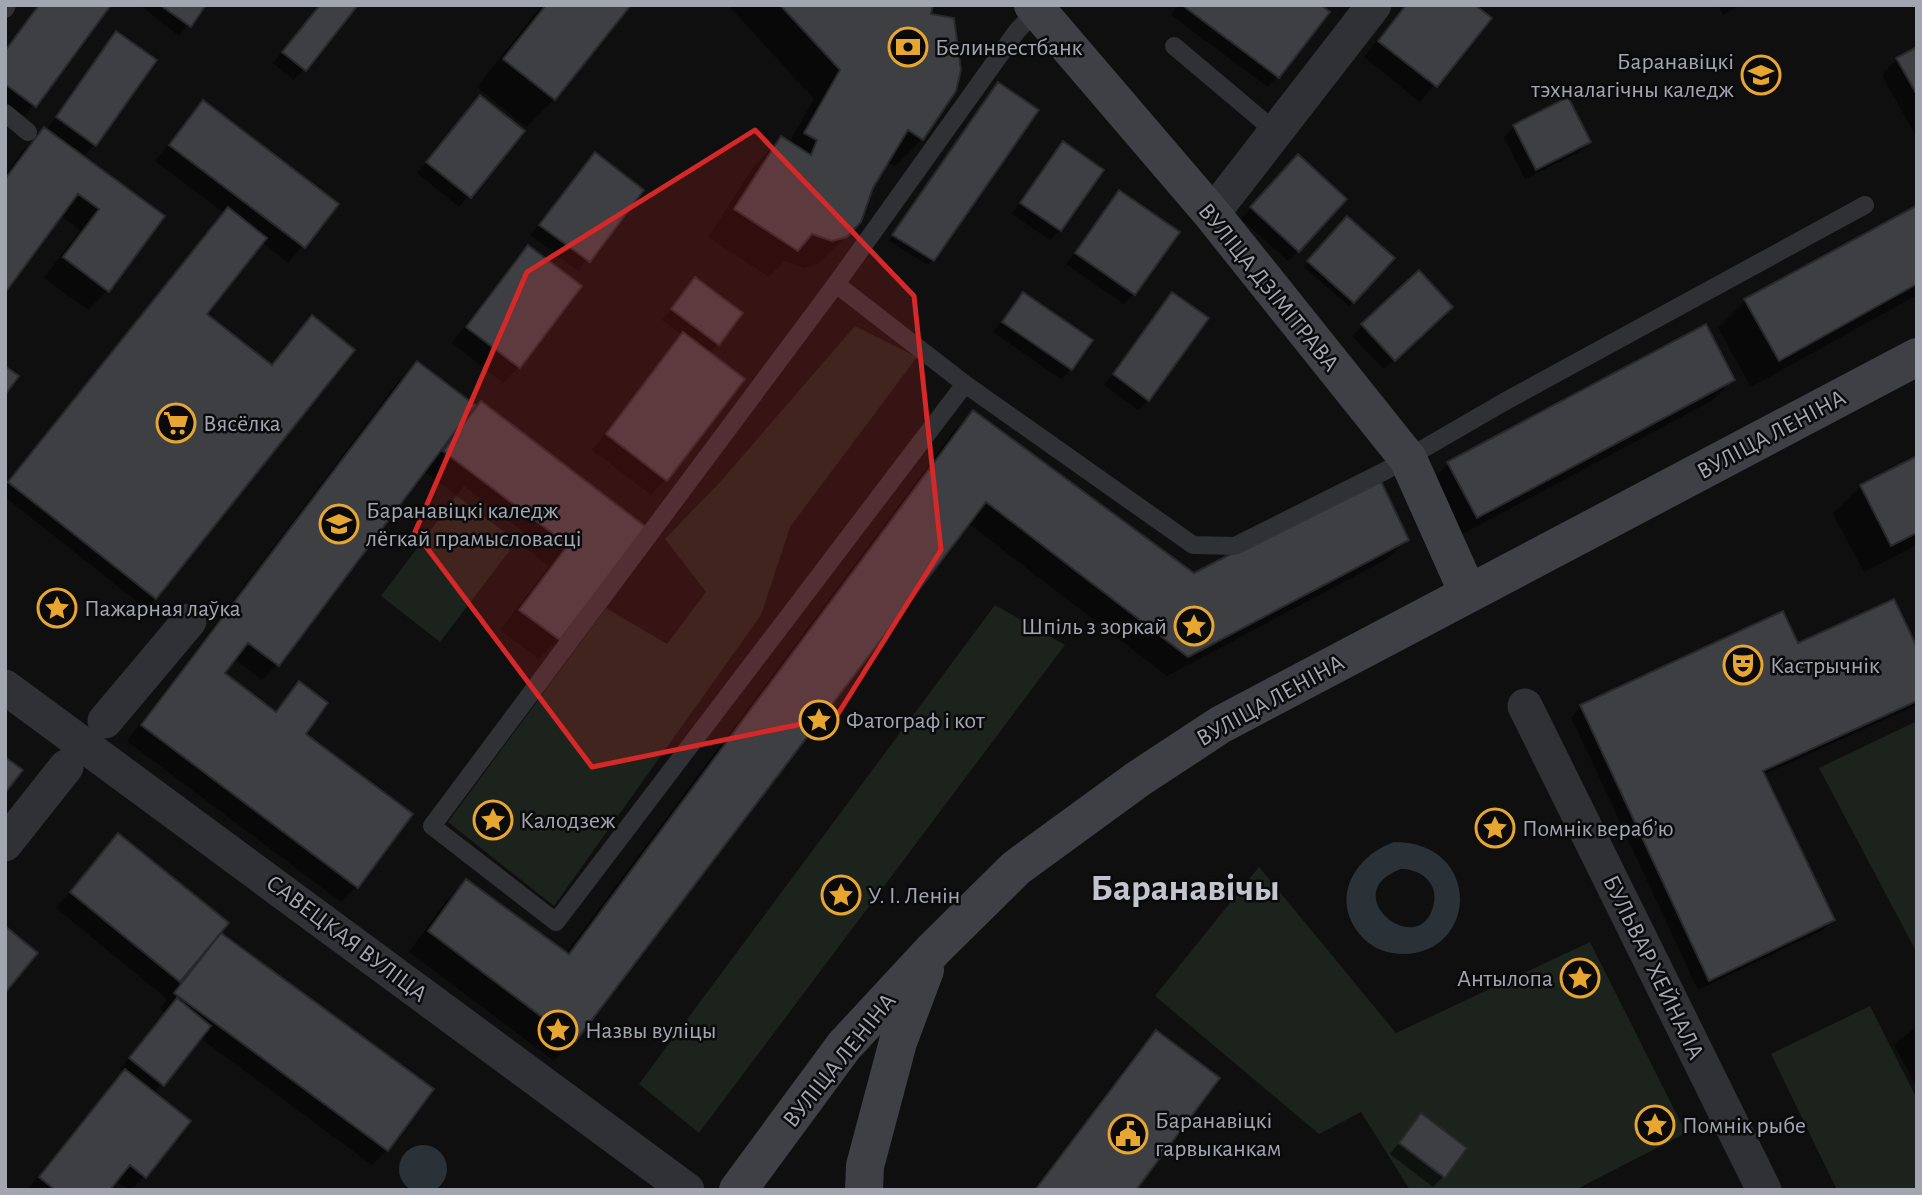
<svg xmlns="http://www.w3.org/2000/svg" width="1922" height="1195" viewBox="0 0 1922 1195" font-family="'Alegreya Sans',sans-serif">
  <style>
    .green { fill: #1c231c }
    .water { fill: #2a3238; fill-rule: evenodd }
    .shadow { fill: #0007 }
    .building { fill: #3e3f43; stroke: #29292c; stroke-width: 2 }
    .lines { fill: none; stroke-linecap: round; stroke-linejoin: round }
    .lane { stroke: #303135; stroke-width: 18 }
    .street { stroke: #303135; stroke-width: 35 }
    .secondary { stroke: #3f4045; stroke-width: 38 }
    .marked { fill: #d62828; fill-opacity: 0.2; stroke: #d62828; stroke-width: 5; stroke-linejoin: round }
    .labels { text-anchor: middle; stroke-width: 5; stroke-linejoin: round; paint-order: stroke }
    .poi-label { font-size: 24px; fill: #a1a6b1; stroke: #0a0a0b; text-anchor: start }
    .street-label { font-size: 24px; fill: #a1a6b1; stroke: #0a0a0b }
    .town-label { font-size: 38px; font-weight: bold; fill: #c2c5cd; stroke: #0a0a0b }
  </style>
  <rect width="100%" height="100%" fill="#0f0f10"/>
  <path class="green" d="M855,326l62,31 -127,170 -29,88 -207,291 -106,-84 158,-214 61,36 39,-52 -41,-53 56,-58z
    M464,486l60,46 -84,110 -59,-46z
    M995,605l70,40 -366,488 -60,-49z
    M1917,721v232l-98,-185z
    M1259,867l137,166 194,-91 96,191 -111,57h-165l-49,-78 -42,22 -164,-138z
    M1870,1006l47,93v91h-80l-66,-136z"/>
  <path class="water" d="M1394,842c89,0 84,112 9,112 -14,0 -29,-5 -39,-15 -36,-36 -12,-82 30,-97zM1401,869c19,0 37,13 33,34 -12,61 -101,-9 -33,-34z
    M399 1169a24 24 0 1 1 48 0a24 24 0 1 1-48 0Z"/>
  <path class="shadow" d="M38,5h71l-84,111 -20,-14v-52z
    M140,5h64l-25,31z
    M320,5h36l-62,75 -21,-17z
    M542,5h87l-75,94 -28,28 -49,-40z
    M728,5h203l-2,11 25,74 -32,49 -27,27 -8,-4 -41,74 -28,28 -14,4 -19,-7 -16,16 -61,-40 46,-71 27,-28 8,5 25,-44z
    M1177,5h141l9,7 -59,75 -97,-72z
    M1405,5h67l17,14 -69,83 -56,-45z
    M1718,5h23l-18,10z
    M117,34l-22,110 -10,11 -11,-8 -2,3 91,67 -55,73 -20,20 -44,-32 36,-48 -20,-15 -55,75v-116l19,-25 22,-19z
    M1917,49v89l-35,-63 15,-16z
    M994,89l-62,171 -4,5 -39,-24z
    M203,102l134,102 -49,59 -26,-21 -58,72 -49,284 -10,10 -140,-111v-12l219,-272 -69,-52z
    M470,107l52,24 -63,76 -42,-34z
    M1514,127l75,15 -10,10 -54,27 -21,-42z
    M1063,143l-3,87 -10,10 -38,-26z
    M595,154l47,36 -64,81 -48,-36z
    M1288,167l10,84 -10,10 -47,-42z
    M1119,192l15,102 -10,10 -58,-40z
    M1915,208l2,87 -166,92 -33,-59 27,-27z
    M1343,223l49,35 -43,48 -45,-39z
    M528,247l52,39 -61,81 -16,16 -51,-40 61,-80z
    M1419,273l22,44 -57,52 -32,-33z
    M695,279l23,65 -10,10 -42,125 -15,16 -59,-45 90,-115 -20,-15z
    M1023,294l48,75 -10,10 -68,-47z
    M1173,294l-25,106 -10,10 -34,-25z
    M417,363l50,55 14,-14 163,123 -85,112 -20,20 -39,-29 49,-64 -125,-95 -147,194 -15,15 -28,-21 -11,14 51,39 25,-28 4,50 107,81 -54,72 -15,15 -214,-161 274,-363z
    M1733,380l-20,20 -256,137 -29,-53 20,-20z
    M973,412l220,163 214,-36 -20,20 -220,117 -199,-153 -395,518 -19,20 -145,-109 37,-51 20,-20 100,72 387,-521z
    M1917,457v88l-53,27 -31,-58 28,-28z
    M1797,646l120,5v54l-154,70 70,144 -10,11 -125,60 -127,-273 10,-10z
    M119,835l100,97 212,157 -44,61 -15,15 -172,-127 -47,56 -9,82 -13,14 -16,-9 -7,9h-81l97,-118 -4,-3 45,-56 -5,-4 7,-10 -111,-91z
    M1917,1026v61l-23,-42z
    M1156,1032l-22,158h-101l108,-143z
    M1421,1116l23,60 -11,11 -43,-33z"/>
  <path class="building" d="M39,5h72l-75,102 -31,-23v-33z
    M160,5h46l-15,22z
    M320,5h38l-52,66 -24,-19z
    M546,5h85l-76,95 -52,-41z
    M780,5h153l-2,9 23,4 7,52 -5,21 -33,49 -15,-10 -35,58 -12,34 -14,15 -15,4 -20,-7 -14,17 -64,-42 47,-73 30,19 6,-15 -13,-7 36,-63z
    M1182,5h139l9,7 -51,66z
    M1406,5h69l17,13 -55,69 -59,-46z
    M116,31l41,29 -61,86 -40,-29z
    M1917,47v48l-21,-37z
    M998,82l41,28 -105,151 -42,-26z
    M480,95l45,36 -54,67 -45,-36z
    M1568,97l23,45 -55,28 -23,-45z
    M203,100l136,104 -34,44 -136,-103z
    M44,127l121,89 -56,76 -46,-35 36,-48 -21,-15 -73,99v-114z
    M1063,141l41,29 -43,61 -41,-28z
    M595,152l49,38 -54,72 -51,-37z
    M1298,154l49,45 -48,53 -49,-45z
    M1119,190l61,42 -45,63 -60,-42z
    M1916,206l1,78 -138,77 -35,-62z
    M228,207l39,31 -60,76 65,51 40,-50 43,35 -199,249 -148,-117z
    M1347,216l48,42 -41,45 -47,-42z
    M528,245l54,41 -62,82 -54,-41z
    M1419,270l34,37 -58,54 -34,-37z
    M695,277l48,36 -24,32 -48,-36z
    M1023,292l70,48 -21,30 -70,-48z
    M1172,292l37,26 -60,83 -36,-27z
    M1706,324l29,56 -258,138 -30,-56z
    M683,332l62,47 -78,102 -61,-47z
    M417,361l58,44 -196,261 -31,-23 -23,30 51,39 23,-31 29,22 -22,31 107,80 -55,74 -217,-163z
    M5,366l14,10 -14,19z
    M481,401l165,126 -86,113 -41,-30 49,-65 -125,-94z
    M973,410l221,163 185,-96 30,63 -221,117 -202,-155 -411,540 -147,-111 38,-52 103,75z
    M1917,456v77l-26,13 -31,-61z
    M1894,599l23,48v54l-154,70 72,149 -126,61 -129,-276 203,-94 15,32z
    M5,757l18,13 -18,23z
    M118,833l111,90 -49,59 -110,-90z
    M5,926l33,27 -33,40z
    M221,933l213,156 -46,62 -214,-158z
    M177,998l34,28 -47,60 -35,-28z
    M1156,1030l64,48 -84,112h-101z
    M125,1069l66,52 -45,57 -16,-13 -20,25h-55l-16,-13z
    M1421,1113l46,35 -22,30 -46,-35z"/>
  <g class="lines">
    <path class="lane" d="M5,9l2,-4
      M1174,46l102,86
      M5,113l23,19
      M836,284l129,100 228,161 42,1 150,-75 119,-69 361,-197
      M965,384l-409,538 -124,-96 404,-542 181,-253 20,-21"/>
    <path class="street" d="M1212,214l162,-209
      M5,687l682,503
      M1525,706l239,484
      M105,721l84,-100
      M5,844l61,-77"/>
    <path class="secondary" d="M1033,5l179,209 196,245 60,134
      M738,1190l106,-144 90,-97 82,-81 122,-89 82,-54 697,-368
      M864,1190l1,-24 33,-124 27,-72"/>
  </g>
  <path class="marked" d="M755,130l159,166 27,254 -105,167 -244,50 -177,-235 112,-260z"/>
  <defs>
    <symbol id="bank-ring" viewBox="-11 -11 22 22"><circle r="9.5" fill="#0a0a0b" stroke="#e7a630" stroke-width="1.5"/><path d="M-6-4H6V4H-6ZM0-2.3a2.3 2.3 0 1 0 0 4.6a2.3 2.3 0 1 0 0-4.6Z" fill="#e7a630"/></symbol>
    <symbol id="university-ring" viewBox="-11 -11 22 22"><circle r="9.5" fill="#0a0a0b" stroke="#e7a630" stroke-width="1.5"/><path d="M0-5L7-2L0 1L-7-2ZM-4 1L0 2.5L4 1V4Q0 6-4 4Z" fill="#e7a630"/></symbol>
    <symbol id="supermarket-ring" viewBox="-11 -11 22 22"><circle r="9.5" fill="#0a0a0b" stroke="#e7a630" stroke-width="1.5"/><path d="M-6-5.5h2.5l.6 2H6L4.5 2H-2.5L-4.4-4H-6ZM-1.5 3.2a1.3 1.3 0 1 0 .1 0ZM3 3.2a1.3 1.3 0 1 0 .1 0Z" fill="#e7a630"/></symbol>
    <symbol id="sight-ring" viewBox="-11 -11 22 22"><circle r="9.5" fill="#0a0a0b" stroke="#e7a630" stroke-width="1.5"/><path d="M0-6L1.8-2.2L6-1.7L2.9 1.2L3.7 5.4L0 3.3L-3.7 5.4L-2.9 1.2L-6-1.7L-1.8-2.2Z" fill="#e7a630"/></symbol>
    <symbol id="theatre-ring" viewBox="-11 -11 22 22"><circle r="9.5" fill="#0a0a0b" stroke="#e7a630" stroke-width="1.5"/><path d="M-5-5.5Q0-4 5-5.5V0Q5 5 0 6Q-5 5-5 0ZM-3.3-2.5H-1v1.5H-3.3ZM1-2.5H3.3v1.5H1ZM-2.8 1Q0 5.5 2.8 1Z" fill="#e7a630"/></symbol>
    <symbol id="civic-ring" viewBox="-11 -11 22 22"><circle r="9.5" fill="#0a0a0b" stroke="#e7a630" stroke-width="1.5"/><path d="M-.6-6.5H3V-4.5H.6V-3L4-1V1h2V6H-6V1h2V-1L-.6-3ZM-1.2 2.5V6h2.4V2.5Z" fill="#e7a630"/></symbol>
  </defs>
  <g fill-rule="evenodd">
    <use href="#bank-ring" x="886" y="25" width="44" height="44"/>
    <use href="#university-ring" x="1739" y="53" width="44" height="44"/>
    <use href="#supermarket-ring" x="154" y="401" width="44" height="44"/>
    <use href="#university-ring" x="317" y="502" width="44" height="44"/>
    <use href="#sight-ring" x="35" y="586" width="44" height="44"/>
    <use href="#sight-ring" x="1172" y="604" width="44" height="44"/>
    <use href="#theatre-ring" x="1721" y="643" width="44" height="44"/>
    <use href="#sight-ring" x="797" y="698" width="44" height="44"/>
    <use href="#sight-ring" x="471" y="798" width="44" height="44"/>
    <use href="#sight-ring" x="1473" y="806" width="44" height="44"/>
    <use href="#sight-ring" x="819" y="873" width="44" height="44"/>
    <use href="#sight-ring" x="1558" y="956" width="44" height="44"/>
    <use href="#sight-ring" x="536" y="1008" width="44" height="44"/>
    <use href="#sight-ring" x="1633" y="1103" width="44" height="44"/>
    <use href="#civic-ring" x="1106" y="1112" width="44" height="44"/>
  </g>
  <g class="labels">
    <g class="poi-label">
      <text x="935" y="55">Белинвестбанк</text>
      <text x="1734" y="69" text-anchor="end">Баранавіцкі<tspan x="1734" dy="28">тэхналагічны каледж</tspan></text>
      <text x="203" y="431">Вясёлка</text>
      <text x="366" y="518">Баранавіцкі каледж<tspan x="366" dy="28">лёгкай прамысловасці</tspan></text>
      <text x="84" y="616">Пажарная лаўка</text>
      <text x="1167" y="634" text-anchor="end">Шпіль з зоркай</text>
      <text x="1770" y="673">Кастрычнік</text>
      <text x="846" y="728">Фатограф і кот</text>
      <text x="520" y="828">Калодзеж</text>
      <text x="1522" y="836">Помнік верабʼю</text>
      <text x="868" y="903">У. І. Ленін</text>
      <text x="1553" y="986" text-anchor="end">Антылопа</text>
      <text x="585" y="1038">Назвы вуліцы</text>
      <text x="1155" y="1128">Баранавіцкі<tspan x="1155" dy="28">гарвыканкам</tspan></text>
      <text x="1682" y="1133">Помнік рыбе</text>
    </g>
    <g class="street-label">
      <text transform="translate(1269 287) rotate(51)" y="8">ВУЛІЦА ДЗІМІТРАВА</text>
      <text transform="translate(1771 434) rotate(-28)" y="8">ВУЛІЦА ЛЕНІНА</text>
      <text transform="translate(1270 700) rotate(-29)" y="8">ВУЛІЦА ЛЕНІНА</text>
      <text transform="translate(347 938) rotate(37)" y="8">САВЕЦКАЯ ВУЛІЦА</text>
      <text transform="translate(1654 967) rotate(64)" y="8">БУЛЬВАР ХЕЙНАЛА</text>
      <text transform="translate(839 1060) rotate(-51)" y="8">ВУЛІЦА ЛЕНІНА</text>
    </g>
    <g class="town-label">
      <text x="1185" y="900">Баранавічы</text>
    </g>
  </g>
  <rect width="1922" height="1195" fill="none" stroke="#a1a6b1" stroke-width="14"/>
</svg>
